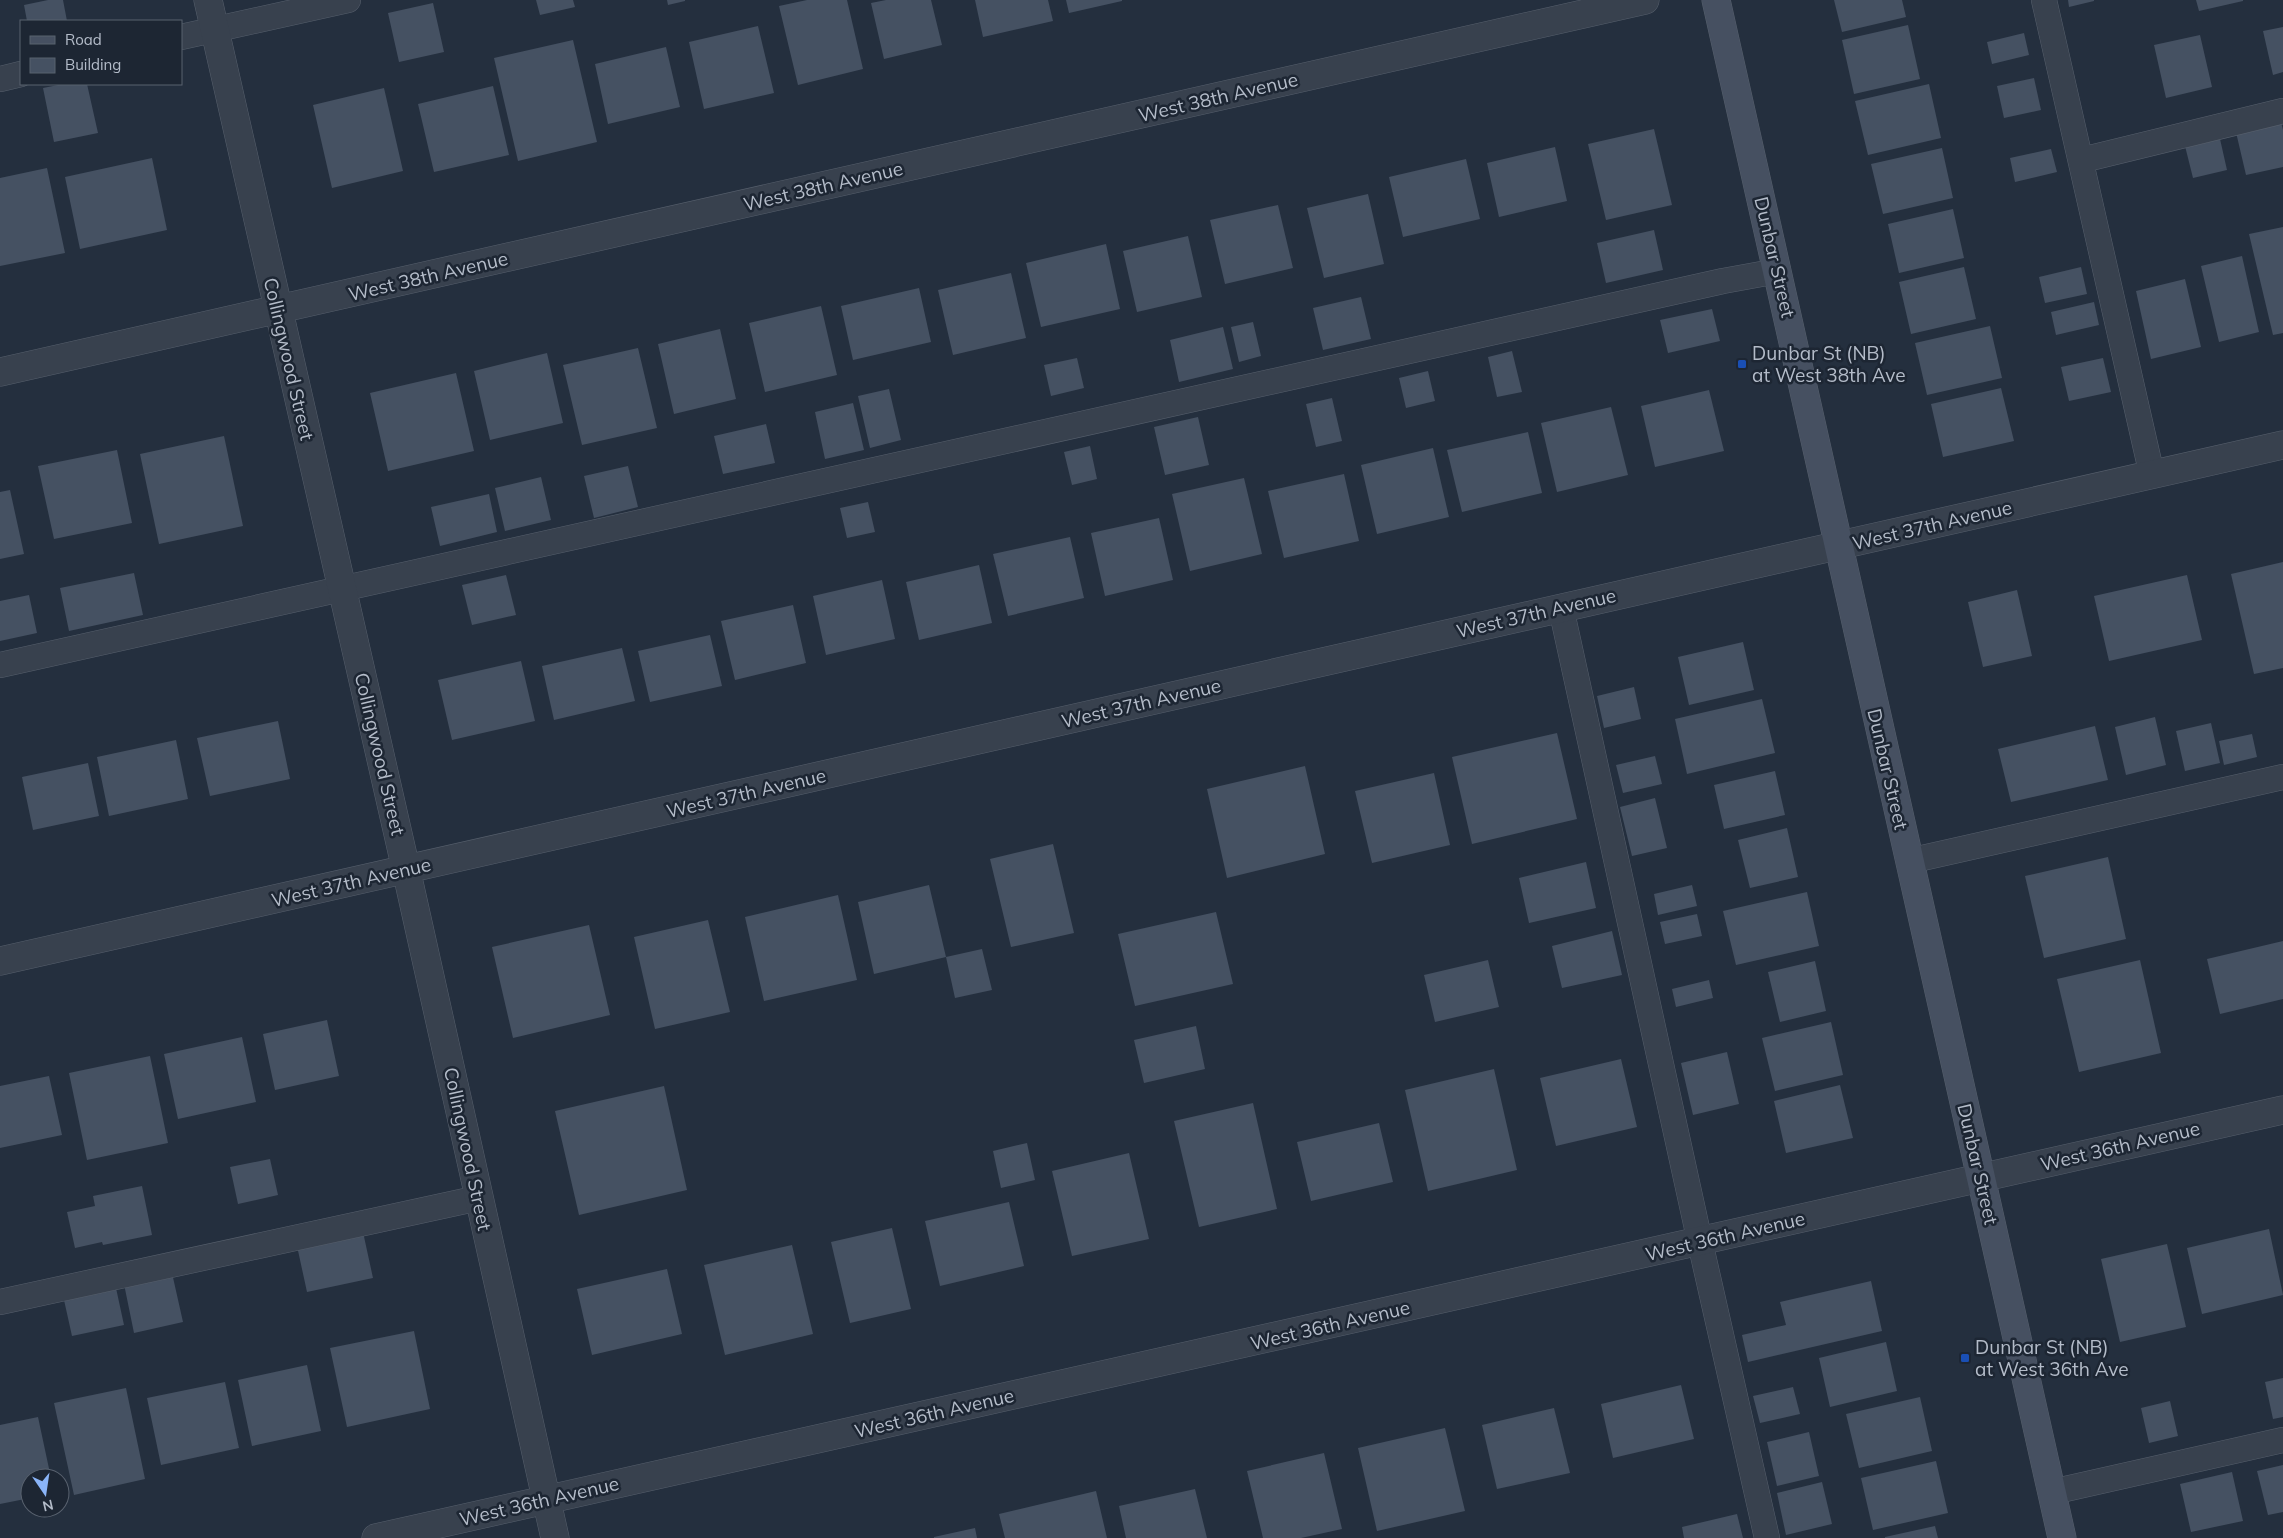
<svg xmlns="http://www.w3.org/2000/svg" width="2283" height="1538" viewBox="0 0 2283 1538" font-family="Mulish,sans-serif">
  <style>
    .building { fill: #455162 }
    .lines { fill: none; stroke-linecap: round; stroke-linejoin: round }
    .lane-casing { stroke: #565f6c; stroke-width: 26 }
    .street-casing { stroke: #565f6c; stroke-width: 29 }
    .secondary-casing { stroke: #565f6c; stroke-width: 29 }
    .lane { stroke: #38414e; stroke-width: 25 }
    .street { stroke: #38414e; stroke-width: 28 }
    .secondary { stroke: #465061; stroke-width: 28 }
    .transit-dot { fill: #1a4fb4; stroke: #1d2633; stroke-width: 2 }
    .labels { text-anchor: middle; stroke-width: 5; stroke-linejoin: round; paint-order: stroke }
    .street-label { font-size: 19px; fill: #b4bcc9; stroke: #1d2633 }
    .poi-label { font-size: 19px; fill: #b4bcc9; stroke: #1d2633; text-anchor: start }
  </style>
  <rect width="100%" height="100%" fill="#242f3e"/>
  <path class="building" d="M48,0h15l4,21h-40l-3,-16z
    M536,0h37l2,7 -35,8z
    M667,0h18v1l-17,4z
    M807,0h40l16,69 -65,16 -19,-79z
    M886,0h45l11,45 -58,14 -13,-56z
    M975,0h73l5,21 -70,16z
    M1066,0h56v1l-53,12z
    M1834,0h68l4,17 -64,15z
    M2068,0h26v1l-25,6z
    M2196,0h47v1l-44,10z
    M433,3l11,49 -45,10 -11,-49z
    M1908,25l12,54 -66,15 -12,-54z
    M758,26l16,67 -70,16 -15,-67z
    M2283,27v45l-10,3 -10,-44z
    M2024,33l5,22 -37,9 -5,-22z
    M2200,35l12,52 -46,11 -12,-53z
    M573,40l24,102 -79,19 -24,-103z
    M666,47l14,60 -72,17 -13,-60z
    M2034,78l7,32 -37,8 -7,-32z
    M63,84h24l11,49 -44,9 -11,-54z
    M1929,84l12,54 -73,17 -13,-54z
    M493,86l16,69 -75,17 -16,-68z
    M384,88l19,83 -71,17 -19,-83z
    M2280,118l3,12v37l-37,8 -11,-47z
    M1654,129l18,76 -66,15 -18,-76z
    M2218,130l9,40 -34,8 -10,-40z
    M1555,147l12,54 -68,16 -12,-54z
    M1942,148l11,50 -70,16 -12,-50z
    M2051,149l6,23 -42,10 -5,-24z
    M152,158l15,72 -87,19 -15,-72z
    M1466,159l14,60 -77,18 -14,-60z
    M47,168l18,85 -65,13v-88z
    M1368,194l16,70 -60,14 -17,-70z
    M1278,205l15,63 -68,16 -15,-64z
    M1953,209l11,49 -65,15 -11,-49z
    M2283,227v106l-10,2 -24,-101z
    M1654,230l9,40 -57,13 -9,-40z
    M1188,236l14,61 -65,15 -14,-61z
    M1106,244l14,65 -79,18 -15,-64z
    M2242,256l17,76 -40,10 -18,-76z
    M1964,267l12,52 -65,15 -12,-52z
    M2081,267l6,27 -42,9 -6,-26z
    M1011,273l15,65 -73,17 -15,-65z
    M2185,279l16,68 -50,12 -15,-68z
    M919,288l12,54 -78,18 -12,-54z
    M1361,297l10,42 -48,11 -10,-42z
    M2094,302l5,23 -43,10 -5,-23z
    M821,306l16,69 -72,17 -16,-69z
    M1712,309l8,32 -52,12 -8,-33z
    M1253,322l8,34 -22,6 -8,-35z
    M1990,326l12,52 -75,17 -12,-52z
    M1223,327l10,42 -54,13 -9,-42z
    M720,329l16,70 -62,15 -16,-70z
    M638,348l19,80 -75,17 -19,-80z
    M1512,351l10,41 -25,5 -9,-40z
    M547,353l16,70 -73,17 -16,-69z
    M1077,358l7,30 -33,8 -7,-31z
    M2103,358l8,34 -42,9 -8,-34z
    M1428,371l7,30 -29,7 -7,-30z
    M456,373l18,78 -86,20 -18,-78z
    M2001,388l13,53 -71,16 -12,-53z
    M889,389l12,51 -31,8 -12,-52z
    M1709,390l15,61 -69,16 -14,-61z
    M1332,398l10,43 -26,6 -10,-43z
    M853,403l11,47 -39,9 -10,-47z
    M1611,407l17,68 -71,17 -16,-69z
    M1198,417l11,48 -44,10 -11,-48z
    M766,424l9,39 -52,11 -9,-38z
    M1528,432l14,61 -80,19 -15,-62z
    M224,436l19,90 -84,18 -19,-90z
    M1090,446l7,33 -25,6 -8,-33z
    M1433,448l16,69 -72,17 -16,-69z
    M117,450l15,73 -78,16 -16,-73z
    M628,466l10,41 -44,11 -10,-42z
    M1344,474l15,67 -75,17 -16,-67z
    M541,477l10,43 -46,11 -10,-43z
    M1244,478l18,76 -72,17 -18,-77z
    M10,490l14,64 -24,5v-67z
    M489,494l8,38 -57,14 -9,-39z
    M868,502l7,30 -28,6 -7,-30z
    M1159,518l14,62 -68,16 -14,-63z
    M1070,537l14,61 -76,18 -15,-62z
    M2283,562v106l-29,6 -23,-100z
    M979,565l13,58 -73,17 -13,-58z
    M134,573l9,42 -74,16 -9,-43z
    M506,575l10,40 -44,10 -10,-40z
    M2187,575l15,65 -93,21 -15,-65z
    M882,580l13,59 -69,16 -13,-59z
    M2017,590l15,66 -49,11 -15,-65z
    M29,595l8,38 -37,8v-40z
    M793,605l13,58 -71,17 -14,-59z
    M710,635l12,51 -72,16 -12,-51z
    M1743,642l11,48 -65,15 -11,-48z
    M622,648l13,53 -81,19 -12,-54z
    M521,661l14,60 -83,19 -14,-60z
    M1634,687l7,32 -37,9 -7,-32z
    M1762,699l13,54 -88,21 -12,-55z
    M2155,717l11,48 -40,10 -11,-48z
    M278,721l12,58 -80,17 -13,-58z
    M2211,723l9,40 -35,8 -9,-40z
    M2095,726l13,54 -97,22 -13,-53z
    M1557,733l20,86 -105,25 -20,-87z
    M2252,734l5,23 -33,8 -5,-24z
    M176,740l12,59 -79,17 -12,-59z
    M1655,756l7,28 -39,9 -7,-28z
    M88,763l11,53 -66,14 -11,-53z
    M1305,766l20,88 -98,24 -20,-89z
    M1775,771l10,44 -61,14 -10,-44z
    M1434,773l16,72 -78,18 -17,-72z
    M1655,798l12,50 -35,8 -12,-49z
    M1787,828l11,49 -48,11 -12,-48z
    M1053,844l21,89 -63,14 -21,-88z
    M2108,857l18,82 -82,19 -19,-82z
    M1586,862l10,46 -67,15 -10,-45z
    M929,885l17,72 36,-8 10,41 -37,8 -9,-41 -72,17 -16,-72z
    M1692,885l5,21 -39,9 -4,-21z
    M1807,892l12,54 -83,19 -13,-54z
    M838,895l19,85 -93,21 -19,-84z
    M1216,912l17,72 -98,22 -17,-72z
    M1697,914l5,22 -37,8 -5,-22z
    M708,920l22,92 -75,17 -21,-92z
    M589,925l21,90 -97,23 -21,-91z
    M1612,931l10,44 -60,13 -10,-42z
    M2283,941v58l-63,15 -13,-55z
    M1488,960l11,47 -64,15 -11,-47z
    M2140,960l21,93 -82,19 -22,-93z
    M1815,961l11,50 -46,11 -12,-50z
    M1709,980l4,18 -37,9 -4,-18z
    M327,1020l12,56 -64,14 -12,-56z
    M1831,1022l12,53 -68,16 -13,-53z
    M1196,1026l9,43 -61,14 -10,-43z
    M242,1037l14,65 -78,17 -14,-65z
    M1727,1052l12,52 -46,11 -12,-52z
    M150,1056l18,87 -81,17 -18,-87z
    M1621,1059l16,68 -81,19 -16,-68z
    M1494,1069l23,101 -89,21 -23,-101z
    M49,1076l13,59 -62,13v-62z
    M1840,1085l13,53 -67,15 -12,-52z
    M664,1086l23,104 -108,25 -24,-104z
    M1253,1103l24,106 -78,18 -25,-106z
    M1379,1123l14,59 -82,19 -14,-59z
    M1027,1143l8,37 -34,8 -8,-37z
    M1129,1153l20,86 -77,17 -20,-85z
    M270,1159l8,36 -40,9 -8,-37z
    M142,1186l10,49 -49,10 -1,-3 -27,6 -8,-36 28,-6 -2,-10z
    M1009,1202l15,64 -84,20 -15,-65z
    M892,1228l19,81 -61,14 -19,-81z
    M2269,1229l14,66 -81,19 -15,-66z
    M363,1232l10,46 -66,14 -10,-46z
    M2167,1244l19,83 -66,15 -19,-83z
    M792,1245l21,89 -88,21 -21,-90z
    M667,1269l15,65 -90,21 -15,-66z
    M172,1273l11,49 -49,11 -10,-49z
    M1871,1281l11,50 -134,31 -6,-27 44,-10 -6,-23z
    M116,1288l8,37 -52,11 -8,-36z
    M414,1331l16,78 -83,18 -17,-79z
    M1886,1342l11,49 -67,16 -11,-49z
    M307,1365l14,66 -69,15 -14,-66z
    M2283,1378v39l-10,2 -8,-37z
    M225,1382l14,66 -78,17 -14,-67z
    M1681,1385l13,54 -81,19 -12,-54z
    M1793,1387l7,27 -40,9 -7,-27z
    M126,1388l19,91 -71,16 -20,-92z
    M1920,1397l12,54 -73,17 -13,-54z
    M2170,1401l8,35 -29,7 -8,-35z
    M1554,1408l16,65 -73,16 -15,-64z
    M38,1417l13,61h-21v20l-30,6v-79z
    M1445,1428l20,83 -88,20 -19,-83z
    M1809,1432l10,44 -42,10 -10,-44z
    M1324,1453l18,76 -41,9h-38l-16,-67z
    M1936,1461l12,52 -75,17 -12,-52z
    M2283,1465v47l-15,3 -11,-44z
    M2232,1472l11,49 -52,11 -11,-48z
    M1822,1482l10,42 -46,11 -9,-42z
    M1195,1489l12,49h-81l-7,-32z
    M1096,1491l11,47h-102l-6,-24z
    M1737,1514l6,24h-59l-2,-11z
    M1935,1526l3,12h-53v-1z
    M975,1528l2,10h-43v-1z"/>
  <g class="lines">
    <defs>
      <path id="lane" d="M2044,0l108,475
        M181,37l167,-37
        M0,79l21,-5
        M2082,160l201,-49
        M1561,608l139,634 67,296
        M0,665l1723,-384 55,-10
        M1909,861l374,-84
        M0,1302l479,-104
        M2052,1492l231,-52"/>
      <path id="street" d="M208,0l198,869 149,669
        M0,372l1645,-372
        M0,961l2283,-516
        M376,1538l1907,-428"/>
      <path id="secondary" d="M1716,0l346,1538"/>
    </defs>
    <use href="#lane" class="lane-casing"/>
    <use href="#street" class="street-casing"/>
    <use href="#secondary" class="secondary-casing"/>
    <use href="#lane" class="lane"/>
    <use href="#street" class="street"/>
    <use href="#secondary" class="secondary"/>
  </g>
  <g class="transit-dot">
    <rect x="1737" y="359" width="10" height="10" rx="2.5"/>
    <rect x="1960" y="1353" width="10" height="10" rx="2.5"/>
  </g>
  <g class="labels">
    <g class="street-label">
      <text transform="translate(1218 97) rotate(-13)" y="7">West 38th Avenue</text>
      <text transform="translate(823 186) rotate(-13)" y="7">West 38th Avenue</text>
      <text transform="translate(1775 257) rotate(77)" y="7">Dunbar Street</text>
      <text transform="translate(428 276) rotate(-13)" y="7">West 38th Avenue</text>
      <text transform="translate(289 359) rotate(77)" y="7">Collingwood Street</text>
      <text transform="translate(1932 525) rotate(-13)" y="7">West 37th Avenue</text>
      <text transform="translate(1536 613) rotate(-13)" y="7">West 37th Avenue</text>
      <text transform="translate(1141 703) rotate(-13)" y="7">West 37th Avenue</text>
      <text transform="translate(380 754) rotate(77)" y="7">Collingwood Street</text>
      <text transform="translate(1888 769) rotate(77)" y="7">Dunbar Street</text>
      <text transform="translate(746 793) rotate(-13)" y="7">West 37th Avenue</text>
      <text transform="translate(351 882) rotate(-13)" y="7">West 37th Avenue</text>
      <text transform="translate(2120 1146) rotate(-13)" y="7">West 36th Avenue</text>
      <text transform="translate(468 1149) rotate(78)" y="7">Collingwood Street</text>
      <text transform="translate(1978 1164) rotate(77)" y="7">Dunbar Street</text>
      <text transform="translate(1725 1236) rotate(-13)" y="7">West 36th Avenue</text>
      <text transform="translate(1330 1325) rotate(-13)" y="7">West 36th Avenue</text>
      <text transform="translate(934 1413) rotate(-13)" y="7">West 36th Avenue</text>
      <text transform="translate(539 1501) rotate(-13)" y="7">West 36th Avenue</text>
    </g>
    <g class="poi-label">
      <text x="1752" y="360">Dunbar St (NB)<tspan x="1752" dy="22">at West 38th Ave</tspan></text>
      <text x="1975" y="1354">Dunbar St (NB)<tspan x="1975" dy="22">at West 36th Ave</tspan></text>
    </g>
  </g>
  <rect x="20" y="20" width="162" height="65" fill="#1d2633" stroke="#59626f"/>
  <rect x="30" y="36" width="25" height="8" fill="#465061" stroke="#59626f"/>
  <text x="65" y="45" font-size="15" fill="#b4bcc9">Road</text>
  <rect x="30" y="58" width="25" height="15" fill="#455162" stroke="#59626f"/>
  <text x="65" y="70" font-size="15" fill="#b4bcc9">Building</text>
  <g transform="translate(45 1493) rotate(167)"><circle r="24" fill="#1d2633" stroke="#59626f"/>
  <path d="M0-4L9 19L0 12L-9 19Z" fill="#8ab4f8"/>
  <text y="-8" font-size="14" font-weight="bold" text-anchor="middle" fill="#b4bcc9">N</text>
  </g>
</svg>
